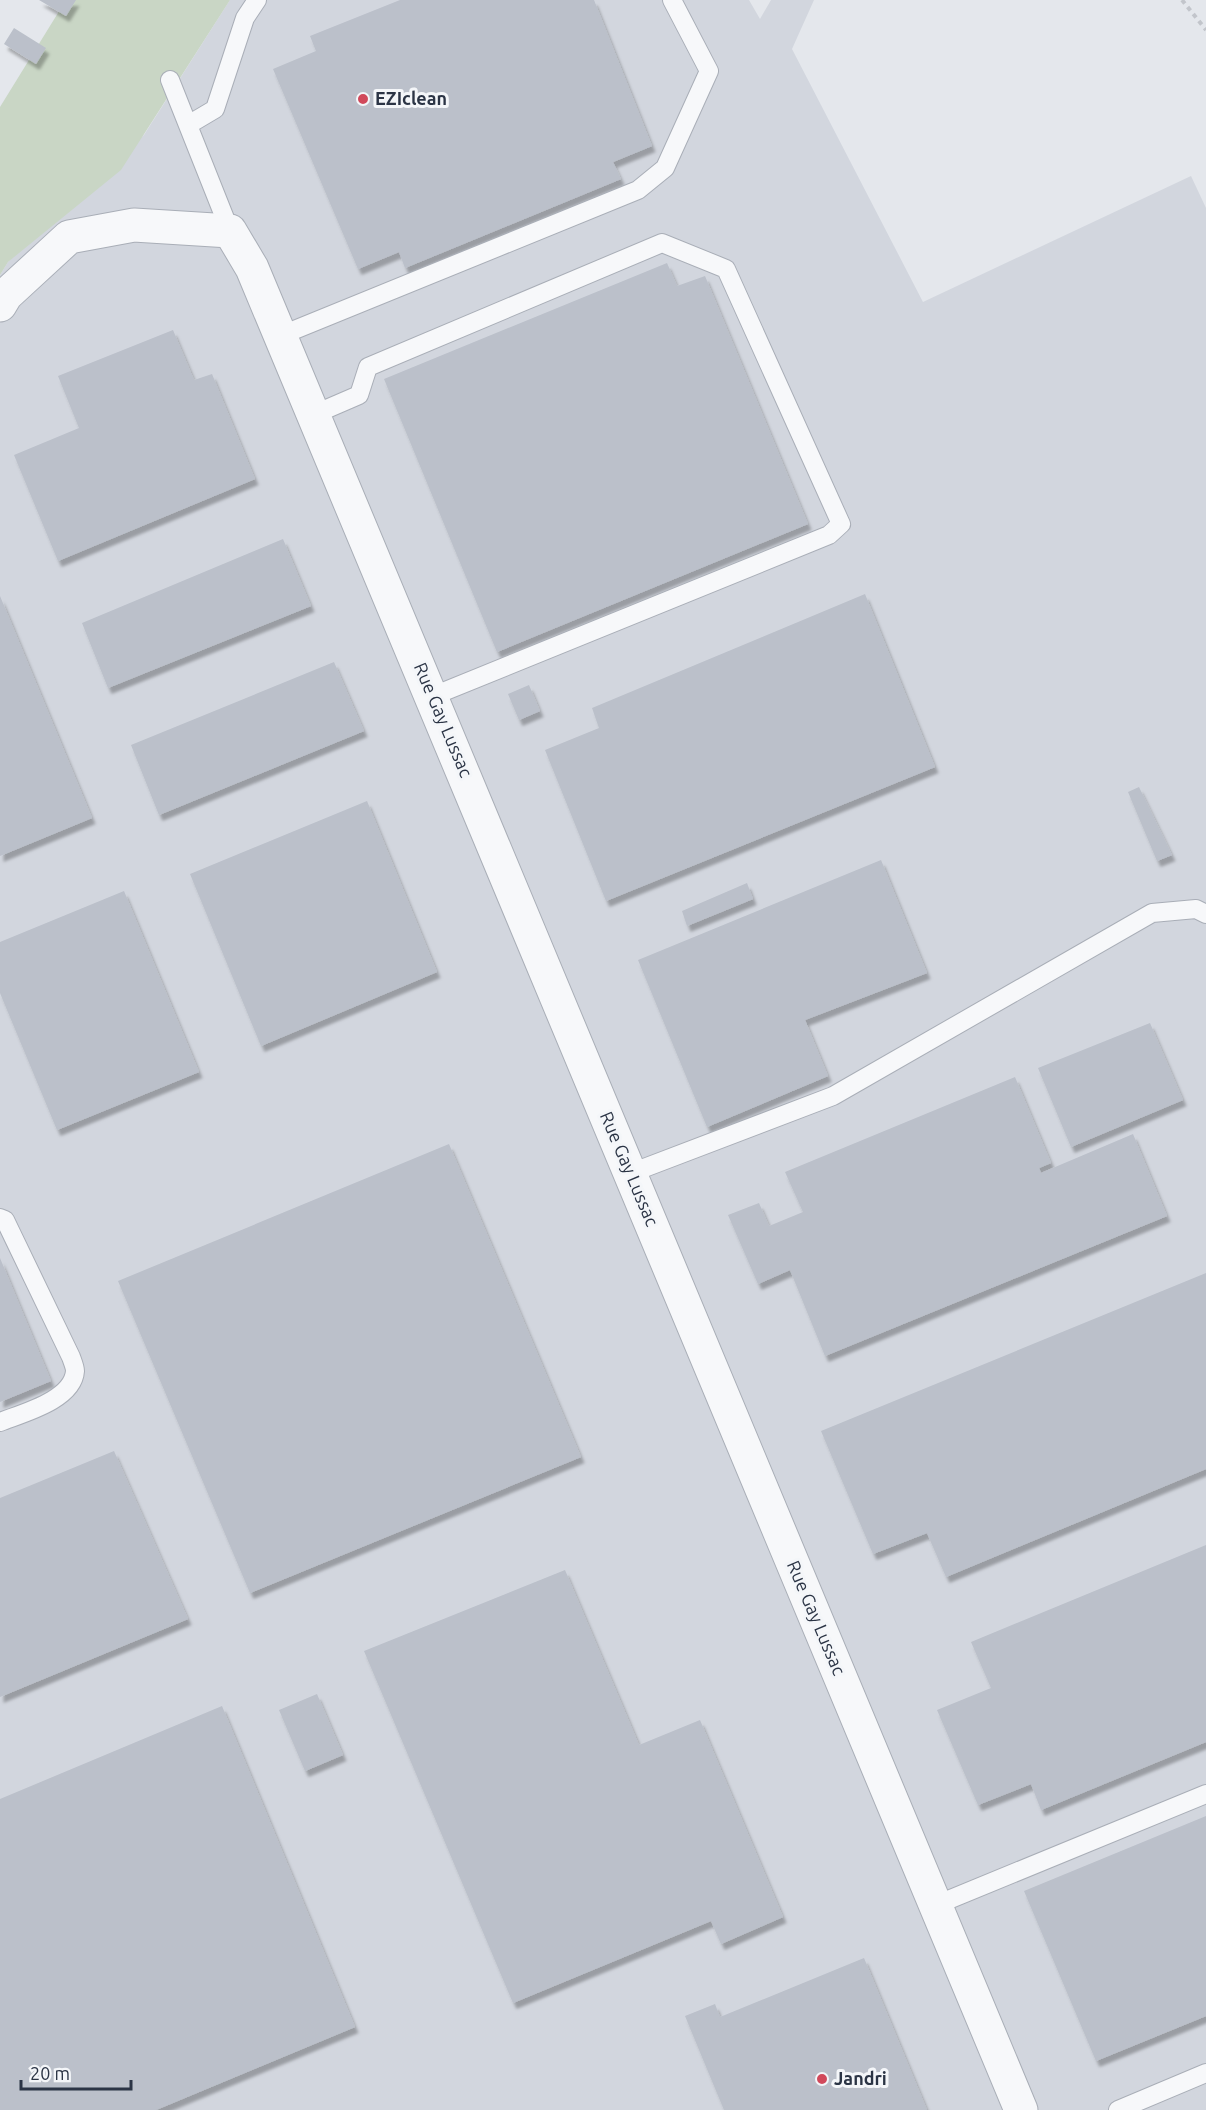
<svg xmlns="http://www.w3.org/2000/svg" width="1206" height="2110" viewBox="0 0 1206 2110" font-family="Ubuntu,sans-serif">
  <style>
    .built { fill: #d2d6de }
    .green { fill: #c9d6c5 }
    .building { fill: #bbc0ca; filter: url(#shadow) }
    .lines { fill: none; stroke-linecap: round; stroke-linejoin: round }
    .lane-casing { stroke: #a9aeb7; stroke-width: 20 }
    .street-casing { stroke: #a9aeb7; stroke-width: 35 }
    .path { stroke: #c2c5cb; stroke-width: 4; stroke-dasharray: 4.5 4.5; stroke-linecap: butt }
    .lane { stroke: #f7f8fa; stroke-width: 18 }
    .street { stroke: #f7f8fa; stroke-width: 33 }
    .poi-dot { fill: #d1495b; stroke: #f4f6f9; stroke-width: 2 }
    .labels { text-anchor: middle; stroke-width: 6; stroke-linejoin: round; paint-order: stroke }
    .poi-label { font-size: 18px; font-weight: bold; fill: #2b3445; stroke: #f4f6f9; text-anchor: start }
    .street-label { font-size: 18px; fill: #2b3445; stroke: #f4f6f9 }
  </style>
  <defs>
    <filter id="shadow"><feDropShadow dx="3.5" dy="6" stdDeviation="1.5" flood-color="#0004"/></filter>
  </defs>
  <rect width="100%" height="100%" fill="#e4e7ec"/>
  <path class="built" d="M230,0h519l11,19 11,-19h43l-22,49 131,253 268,-126 15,32v1902h-1206v-1835l8,-13 136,-127z"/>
  <path class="green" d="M66,0h164l-109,170 -113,92 -8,13v-168z"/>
  <path class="building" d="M39,0h37l-10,16z
    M400,0h194l58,146 -39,16 8,17 -216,89 -6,-16 -41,17 -85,-200 43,-18 -6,-15z
    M14,28l32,20 -10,16 -32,-20z
    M667,263l10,23 28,-10 103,248 -311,128 -113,-273z
    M173,330l21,50 18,-6 43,105 -197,82 -44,-106 65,-27 -21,-52z
    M283,539l28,67 -203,82 -26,-65z
    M865,594l70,173 -329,134 -61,-151 54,-22 -7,-20z
    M0,596l92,222 -92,38z
    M334,662l30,69 -205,84 -28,-70z
    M529,685l11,26 -21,9 -11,-26z
    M1139,787l33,68 -15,6 -29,-69z
    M367,801l70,171 -176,74 -71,-172z
    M881,860l46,113 -122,47 23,56 -121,51 -69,-167z
    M747,883l6,16 -66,27 -5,-15z
    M124,891l75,181 -142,58 -57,-137v-51z
    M1150,1023l33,77 -112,47 -33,-79z
    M1015,1077l36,86 -12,5 2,5 92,-39 34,82 -342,140 -35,-86 -32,14 -30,-69 31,-12 10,23 34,-14 -18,-40z
    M449,1144l132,313 -331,136 -132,-312z
    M0,1258l51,123 -51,21z
    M1206,1273v196l-260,108 -19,-44 -54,21 -52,-123z
    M114,1451l74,168 -188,78v-199z
    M1206,1545v197l-165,68 -10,-26 -53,21 -41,-95 54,-22 -20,-46z
    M565,1570l74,175 61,-25 83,197 -62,27 -10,-23 -198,82 -149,-352z
    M317,1694l26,61 -38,16 -26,-61z
    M222,1706l133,321 -199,83h-156v-311z
    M1206,1816v200l-110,45 -72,-170z
    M864,1958l63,152h-203l-39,-94 30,-12 5,13z"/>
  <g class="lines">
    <defs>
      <path id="lane" d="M170,80l60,151
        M188,125l27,-16 30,-91 12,-18
        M282,335l356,-145 27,-22 44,-97 -37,-71
        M315,414l44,-19 9,-28 294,-124 64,26 115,255 -12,11 -396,161
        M631,1173l202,-77 319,-183 44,-4 10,5
        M0,1218l5,2 66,137c1,3 4,10 4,14 -2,29 -52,42 -75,51
        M936,1905l270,-111
        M1118,2110l88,-37"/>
      <path id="street" d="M0,305l6,-10 63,-58 65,-12 96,6 22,37 769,1842"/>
    </defs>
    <use href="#lane" class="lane-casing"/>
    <use href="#street" class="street-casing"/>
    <path class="path" d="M1182,0l24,30"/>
    <use href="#lane" class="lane"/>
    <use href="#street" class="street"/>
  </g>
  <g class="poi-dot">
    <circle cx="363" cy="99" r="6"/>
    <circle cx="822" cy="2079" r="6"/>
  </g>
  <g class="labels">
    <g class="poi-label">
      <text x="375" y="105">EZIclean</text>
      <text x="834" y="2085">Jandri</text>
    </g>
    <g class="street-label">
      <text transform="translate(443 720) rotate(67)" y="6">Rue Gay Lussac</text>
      <text transform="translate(629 1169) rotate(67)" y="6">Rue Gay Lussac</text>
      <text transform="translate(816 1618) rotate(67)" y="6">Rue Gay Lussac</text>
    </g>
  </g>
  <path d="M21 2080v9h110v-9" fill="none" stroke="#2b3445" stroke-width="3"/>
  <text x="30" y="2080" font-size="18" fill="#2b3445" stroke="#f4f6f9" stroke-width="4.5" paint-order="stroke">20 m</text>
</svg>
